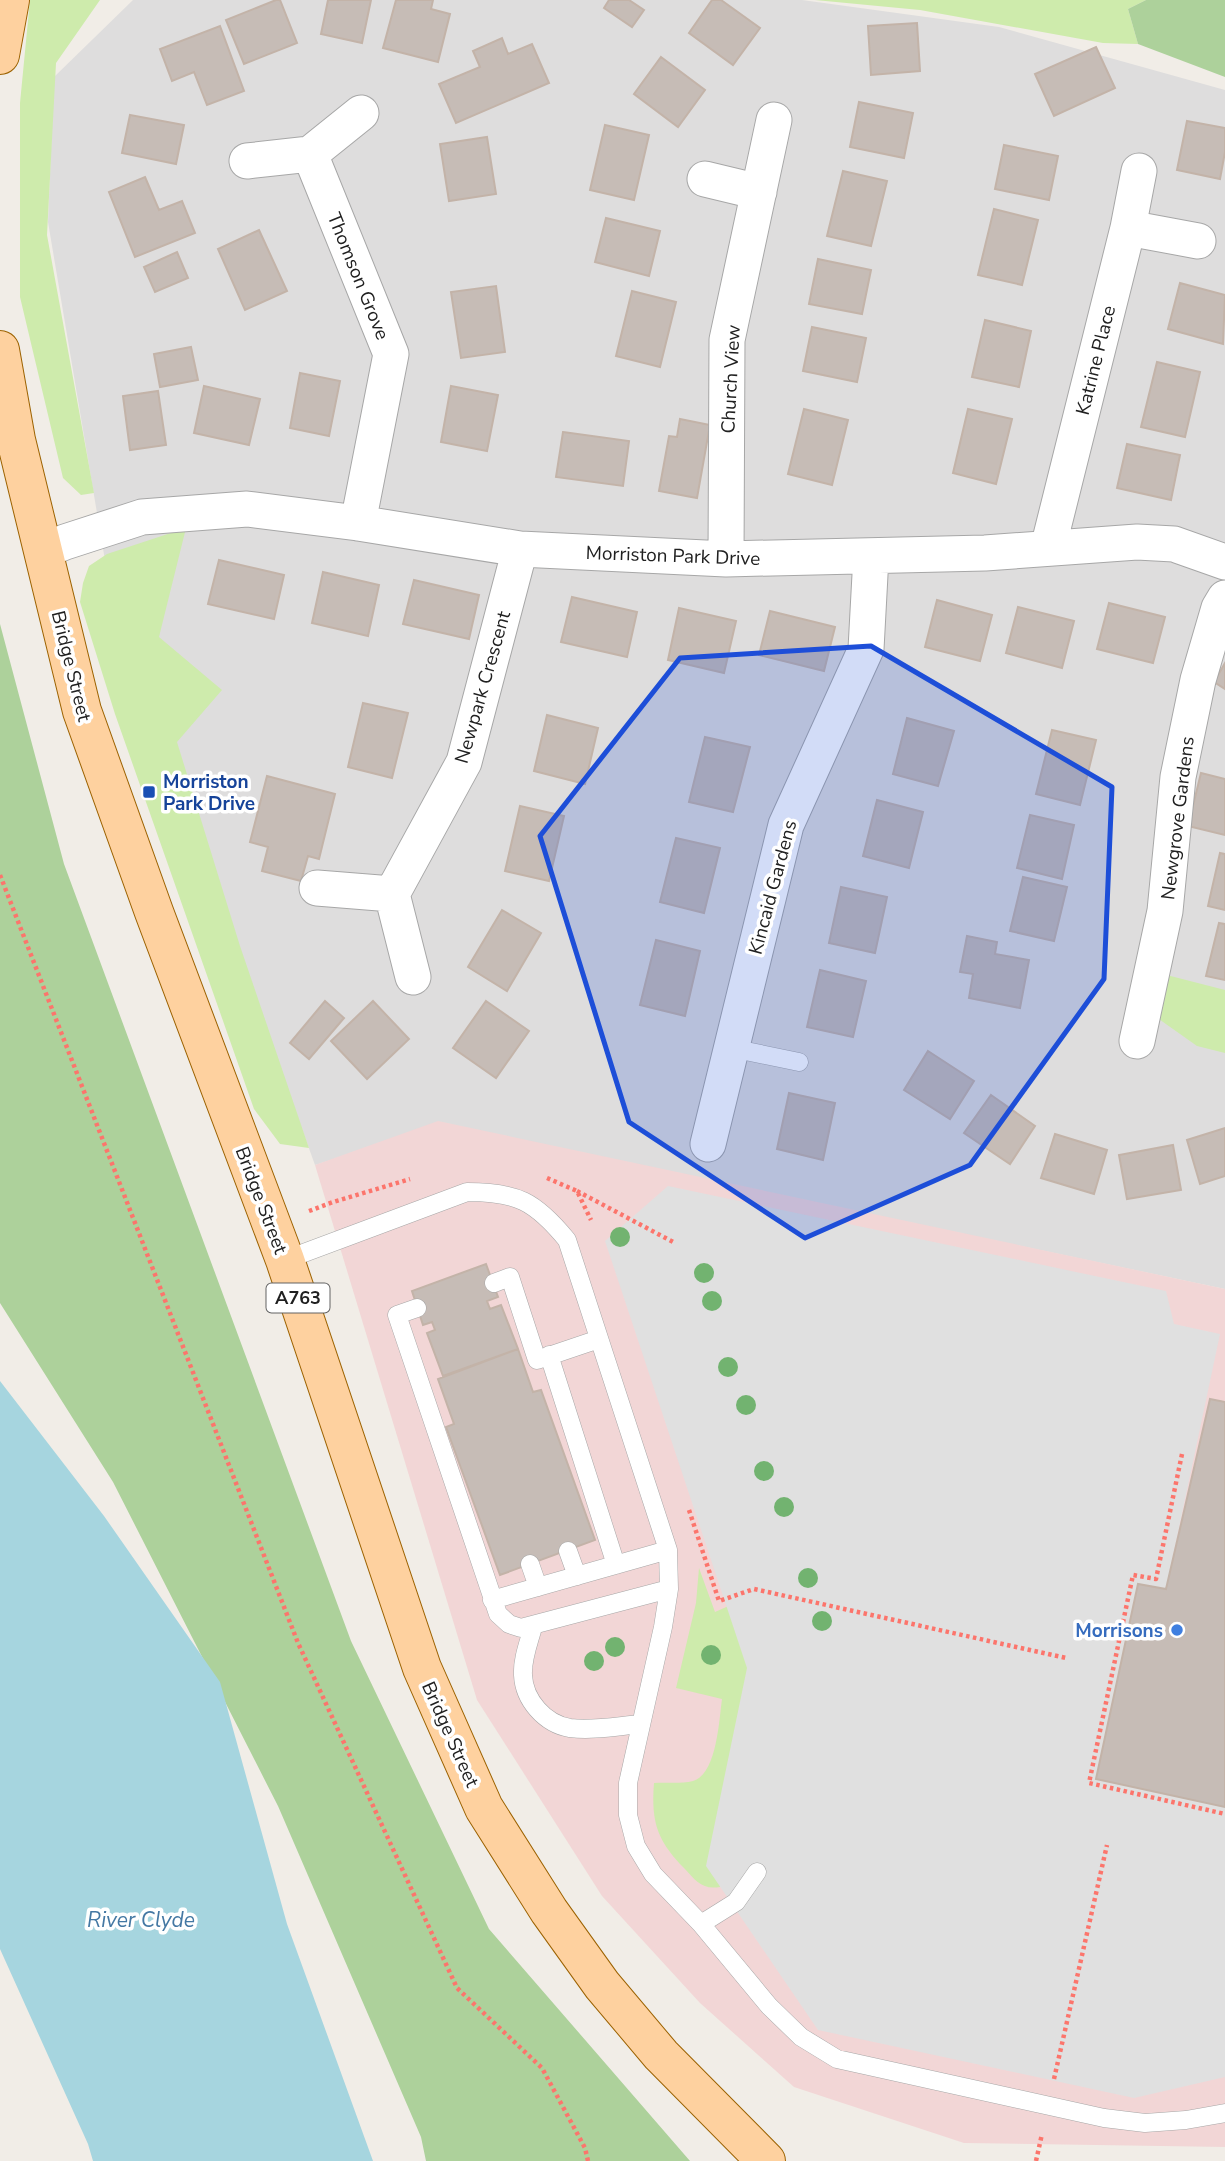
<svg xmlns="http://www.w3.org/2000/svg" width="1225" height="2161" viewBox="0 0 1225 2161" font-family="'Nunito Sans',sans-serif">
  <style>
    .residential { fill: #dedddd }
    .commercial { fill: #f2d6d6 }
    .grass { fill: #ceebac }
    .forest { fill: #add19b }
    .parking { fill: #e0e0e0 }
    .water { fill: #a6d5df }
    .building { fill: #c6bcb6; stroke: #c3b3a8; stroke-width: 2 }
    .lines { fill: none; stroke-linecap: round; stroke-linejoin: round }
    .lane-casing { stroke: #a7a7a7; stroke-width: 19 }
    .street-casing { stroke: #a7a7a7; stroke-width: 37 }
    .primary-casing { stroke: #9c6200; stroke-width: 40 }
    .path { stroke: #fc756c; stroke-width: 4.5; stroke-dasharray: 3.5 3.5; stroke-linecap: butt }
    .lane { stroke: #fff; stroke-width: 18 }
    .street { stroke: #fff; stroke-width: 35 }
    .primary { stroke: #fed19f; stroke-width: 38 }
    .tree { fill: #72b370 }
    .marked { fill: #1d4ed8; fill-opacity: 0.2; stroke: #1d4ed8; stroke-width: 5; stroke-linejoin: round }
    .transit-dot { fill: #1a4fb4; stroke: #fff; stroke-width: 2.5 }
    .shop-dot { fill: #3f7fe0; stroke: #fff; stroke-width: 2.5 }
    .labels { text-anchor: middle; stroke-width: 7; stroke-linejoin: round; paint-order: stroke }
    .shield { fill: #fff; stroke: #636363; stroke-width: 2 }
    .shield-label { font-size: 18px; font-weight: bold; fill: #202020 }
    .street-label { font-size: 19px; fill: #202020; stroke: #fff }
    .transit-label { font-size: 19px; font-weight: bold; fill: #164399; stroke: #fff; text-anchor: start }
    .shop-label { font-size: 19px; font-weight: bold; fill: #366cbe; stroke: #fff; text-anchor: end }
    .water-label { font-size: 21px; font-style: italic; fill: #4478a3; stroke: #fff }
  </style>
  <rect width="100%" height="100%" fill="#f1ede7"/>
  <path class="residential" d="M133,0h669l197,27 226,63v1199l-780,-164 -130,40 -203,-563 -64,-380 6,-145z"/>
  <path class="commercial" d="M438,1121l787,168v858l-261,-4 -170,-56 -94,-84 -98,-107 -125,-196 -162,-535z"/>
  <path class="grass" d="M30,0h70l-44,63 -9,172 47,258 -13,2 -18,-17 -43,-181v-194z
    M815,0h331l-18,9 10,35 -35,-1 -183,-33z
    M186,528l-27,109 63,53 -45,52 63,204 69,202 -29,-4 -26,-35 -139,-395 -35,-112 3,-19 6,-17 18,-12z
    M1155,972l70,18v63l-28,-7 -41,-29z
    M699,1568l16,44 18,-8 19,54 -32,229c-18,3 -24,-6 -36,-19 -27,-28 -33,-46 -30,-85 12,-1 27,1 39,-2 24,-7 26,-61 29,-82l-46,-11 20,-85z"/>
  <path class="forest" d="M1146,0h79v77l-87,-33 -10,-35z
    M0,624l64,240 287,777 138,288 201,232h-264l-5,-24 -143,-331 -165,-324 -113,-179z"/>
  <path class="parking" d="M668,1186l498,105 8,33 46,10 -54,255 -28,-5 -42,195 129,28v270l-91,21 -316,-68 -112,-164 41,-198 -142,-427z"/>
  <path class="water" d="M0,1381l104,135 116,166 67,242 86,237h-280l-5,-17 -88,-195z"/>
  <path class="building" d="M276,0h4l17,43 -53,21 -18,-44z
    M328,0h43l-9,43 -41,-9z
    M396,0h37l-2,9 19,5 -12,48 -55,-14z
    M609,0h20l15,10 -12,17 -28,-19z
    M712,0h9l39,28 -27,37 -44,-32z
    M917,23l3,48 -49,4 -3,-49z
    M220,26l24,65 -37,14 -13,-33 -22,9 -12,-32z
    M502,38l6,16 24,-10 17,39 -93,40 -17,-39 41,-17 -7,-16z
    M1096,47l19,41 -61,28 -19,-42z
    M661,57l44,33 -27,37 -44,-33z
    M859,102l54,11 -9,45 -54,-11z
    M130,115l54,10 -8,39 -54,-11z
    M1187,121l38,7v24l-5,27 -43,-9z
    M605,125l44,10 -15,65 -44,-10z
    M487,137l9,57 -47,7 -9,-57z
    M1004,145l54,11 -9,44 -54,-11z
    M843,171l44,10 -16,65 -44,-10z
    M145,177l14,33 23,-9 13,32 -60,24 -26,-65z
    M994,209l44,11 -16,65 -44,-10z
    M606,218l54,13 -11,45 -54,-14z
    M259,230l28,61 -42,19 -27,-61z
    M177,252l11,26 -33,14 -11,-25z
    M818,259l53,11 -9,44 -53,-10z
    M1180,283l45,12 -2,49 -55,-15z
    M496,286l9,66 -44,6 -10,-66z
    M632,291l44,11 -16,65 -44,-11z
    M985,320l46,11 -12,56 -47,-10z
    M812,327l54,11 -9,44 -54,-11z
    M191,347l7,33 -38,7 -6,-33z
    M1157,362l43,10 -15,65 -44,-10z
    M300,373l40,8 -11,55 -39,-8z
    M204,386l56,13 -11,46 -55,-12z
    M451,386l47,9 -11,56 -46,-9z
    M158,391l8,54 -36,5 -7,-54z
    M804,409l44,11 -16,65 -44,-11z
    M968,409l44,10 -16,65 -43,-11z
    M680,419l30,6 -13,73 -38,-7 10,-55 8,1z
    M563,432l66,9 -6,45 -67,-9z
    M1127,444l53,11 -9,45 -54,-12z
    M219,560l65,15 -10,44 -66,-15z
    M323,572l56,13 -11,51 -56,-13z
    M414,580l65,15 -10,44 -66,-15z
    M572,597l65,15 -10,45 -66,-15z
    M937,600l55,15 -12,46 -55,-14z
    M1109,603l56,14 -12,46 -56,-14z
    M1018,607l56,14 -12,47 -56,-15z
    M679,608l57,13 -12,52 -56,-13z
    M770,611l65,16 -11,44 -65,-16z
    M1225,663v26l-11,-7z
    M363,703l45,10 -16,65 -44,-11z
    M547,715l51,13 -13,56 -51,-13z
    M907,718l47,13 -16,55 -45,-12z
    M1052,730l44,10 -16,65 -44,-11z
    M705,737l45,10 -17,65 -44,-10z
    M1201,773l24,6v56l-37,-9z
    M267,776l68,18 -16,65 -11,-3 -7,25 -39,-10 6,-24 -18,-5z
    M877,800l46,12 -14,56 -46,-12z
    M520,806l44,10 -15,65 -44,-10z
    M1030,815l44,10 -12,54 -45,-11z
    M676,838l44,10 -16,65 -44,-11z
    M1220,853l5,1v56l-17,-4z
    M1023,877l44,10 -13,54 -44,-10z
    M841,887l46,10 -12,56 -46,-10z
    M502,910l39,23 -34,58 -39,-24z
    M1219,923l6,1v56l-19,-4z
    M967,936l30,6 -2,12 34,6 -9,48 -51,-10 4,-24 -13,-2z
    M656,940l44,11 -15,65 -45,-11z
    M820,970l46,11 -13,56 -46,-10z
    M325,1001l19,17 -35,41 -19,-16z
    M373,1001l36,38 -42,40 -36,-38z
    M486,1001l43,30 -33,47 -43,-30z
    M928,1051l46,30 -24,38 -46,-29z
    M789,1093l46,10 -12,57 -46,-11z
    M991,1095l44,31 -25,38 -46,-31z
    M1225,1128v48l-25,8 -13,-44z
    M1055,1134l52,16 -13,44 -53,-16z
    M1173,1145l8,45 -54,9 -8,-44z
    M486,1264l12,33 -11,4 3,8 11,-4 17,44 -75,27 -16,-43 8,-3 -3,-8 -9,3 -11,-34z
    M518,1349l15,43 8,-2 54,150 -95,35 -54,-148 8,-3 -16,-45z
    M1210,1399l15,3v405l-129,-28 42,-195 28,5z"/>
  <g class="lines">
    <defs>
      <path id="lane" d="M731,1048l68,14
        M285,1260l182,-68c50,0 68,9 100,48l101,310 1,39 -6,38 -35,156v32l8,31 17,28 48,50 68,82 32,31 36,22 267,59 41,5 41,-3 39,-7
        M494,1283l16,-6 27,83 62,-21
        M417,1308l-20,7 101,299 11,10 12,4 148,-39
        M549,1355l67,210
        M568,1551l9,25
        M530,1564l8,23
        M492,1600l176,-50
        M533,1627c-4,15 -11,32 -10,48 1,25 22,49 47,53 23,3 48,-2 71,-4
        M701,1924l35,-22 21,-30"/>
      <path id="street" d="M310,154l81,200 -33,169
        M247,161l63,-7 51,-41
        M705,179l54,13
        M1128,228l70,13
        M1048,548l80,-320 11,-57
        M43,551l22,-9 77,-25 105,-8 111,14 162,26 206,10 259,-6 152,-11 37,2 51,18
        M726,559l1,-219 47,-220
        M317,888l75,6 21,83
        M392,894l72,-132 56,-213
        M1137,1041l28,-130 13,-134 20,-97 21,-72 6,-10
        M708,1144l78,-319 80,-176 5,-93"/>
      <path id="primary" d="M0,55l10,-55
        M0,350l16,90 66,271 72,201 131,348 137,408 62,140 65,103 53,74 59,70 105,106"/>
    </defs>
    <use href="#lane" class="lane-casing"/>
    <use href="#street" class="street-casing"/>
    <use href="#primary" class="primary-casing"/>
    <path class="path" d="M0,875l298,768 159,345 85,80 43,80 3,13
      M547,1178l30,13 14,29
      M577,1191l98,52
      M309,1211l24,-9 77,-23
      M1182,1454l-26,125 -23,-4 -44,208 136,31
      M689,1510l30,91 35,-12 312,69
      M1054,2079l53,-234
      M1036,2161l6,-27"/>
    <use href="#lane" class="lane"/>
    <use href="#street" class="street"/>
    <use href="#primary" class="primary"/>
  </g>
  <g class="tree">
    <circle cx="620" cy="1237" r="10"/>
    <circle cx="704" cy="1273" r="10"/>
    <circle cx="712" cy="1301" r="10"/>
    <circle cx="728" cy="1367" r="10"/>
    <circle cx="746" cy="1405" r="10"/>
    <circle cx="764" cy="1471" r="10"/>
    <circle cx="784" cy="1507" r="10"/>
    <circle cx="808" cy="1578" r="10"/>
    <circle cx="822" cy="1621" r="10"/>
    <circle cx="615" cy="1647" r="10"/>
    <circle cx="711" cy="1655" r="10"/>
    <circle cx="594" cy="1661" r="10"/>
  </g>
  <path class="marked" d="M871,646l241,141 -8,192 -134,186 -165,73 -176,-116 -89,-286 140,-178z"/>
  <rect class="transit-dot" x="142" y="785" width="14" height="14" rx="3.5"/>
  <circle class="shop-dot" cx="1177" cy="1630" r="7"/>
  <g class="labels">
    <rect class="shield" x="266.5" y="1283.5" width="63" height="29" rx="5"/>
    <g class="shield-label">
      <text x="298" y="1304">A763</text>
    </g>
    <g class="street-label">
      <text transform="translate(359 276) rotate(68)" y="7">Thomson Grove</text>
      <text transform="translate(1095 360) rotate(-76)" y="7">Katrine Place</text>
      <text transform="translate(730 379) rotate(-87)" y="7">Church View</text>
      <text transform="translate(673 555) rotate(2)" y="7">Morriston Park Drive</text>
      <text transform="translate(72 666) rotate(76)" y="7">Bridge Street</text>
      <text transform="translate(482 687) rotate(-74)" y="7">Newpark Crescent</text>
      <text transform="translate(1177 818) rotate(-83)" y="7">Newgrove Gardens</text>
      <text transform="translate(772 887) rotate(-75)" y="7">Kincaid Gardens</text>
      <text transform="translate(262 1200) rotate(69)" y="7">Bridge Street</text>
      <text transform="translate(451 1734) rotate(66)" y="7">Bridge Street</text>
    </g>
    <g class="transit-label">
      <text x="163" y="788">Morriston<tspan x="163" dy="22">Park Drive</tspan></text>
    </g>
    <g class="shop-label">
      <text x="1163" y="1637">Morrisons</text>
    </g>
    <g class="water-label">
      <text x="141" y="1927">River Clyde</text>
    </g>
  </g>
</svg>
